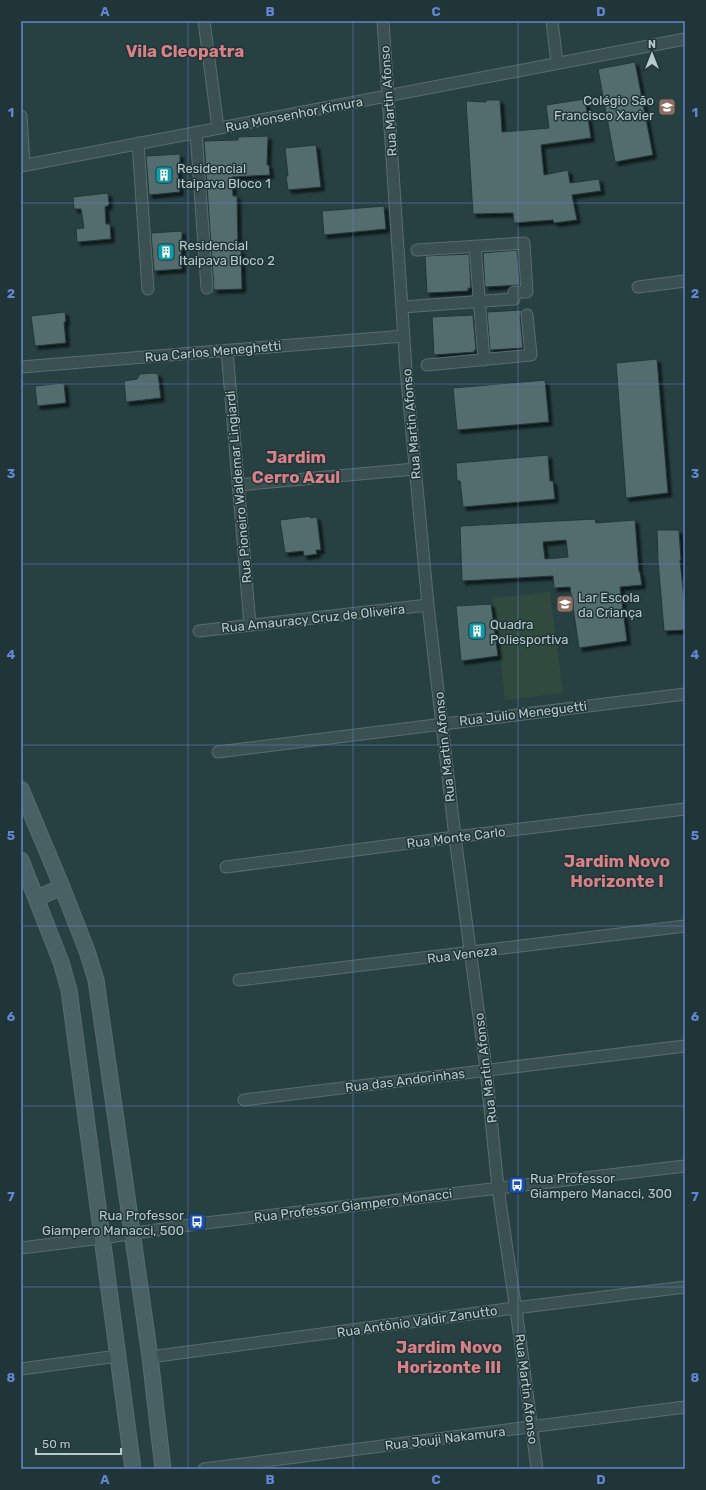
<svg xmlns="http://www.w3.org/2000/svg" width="706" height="1490" viewBox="0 0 706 1490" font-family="Rubik,sans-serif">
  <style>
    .green { fill: #304a3d }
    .building { fill: #526c6e; stroke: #223739; fill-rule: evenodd; filter: url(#shadow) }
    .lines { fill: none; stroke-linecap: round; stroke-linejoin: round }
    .minor-casing { stroke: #596d6f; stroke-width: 13 }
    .secondary-casing { stroke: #596d6f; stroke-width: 17 }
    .minor { stroke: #3b5051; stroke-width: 11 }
    .secondary { stroke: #496164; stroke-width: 15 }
    .grid { fill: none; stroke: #6385d2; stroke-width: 1; stroke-opacity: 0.55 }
    .labels { text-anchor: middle; stroke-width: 3; stroke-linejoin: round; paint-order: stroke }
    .poi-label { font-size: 13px; fill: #b8c9cb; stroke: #203537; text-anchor: start }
    .street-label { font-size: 13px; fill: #b8c9cb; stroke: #203537 }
    .district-label { font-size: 17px; font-weight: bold; fill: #da8087; stroke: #203537 }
    .neatline { fill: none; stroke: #6385d2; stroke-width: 1.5 }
    .grid-label { font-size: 13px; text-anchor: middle; font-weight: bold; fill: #6385d2 }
  </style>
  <defs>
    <filter id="shadow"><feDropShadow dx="3.5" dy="3.5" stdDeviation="1" flood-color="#0009"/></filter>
  </defs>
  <rect width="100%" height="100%" fill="#274042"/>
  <path class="green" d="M550,592l13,101 -58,7 -12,-102z"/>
  <path class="building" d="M635,62l18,93 -38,7 -17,-93z
    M585,99l6,39 -50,7 3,30 24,-5 2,13 29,-4 2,12 -29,4 5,25 -23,3 -1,-3 -39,3 -1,-10 -40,1 -7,-113 20,1v-2h14l2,32 47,-4 -3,-23z
    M268,136l-1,29h2l1,10 -38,2 1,19h4l1,54h3l1,39 -28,1 -10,-149 34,-1v-3z
    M316,145l5,42 -33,3 -2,-14h2l-3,-28z
    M180,154v11h-3l3,27 -31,3 -3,-39z
    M108,193l1,12 -4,2 1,17h4l1,15 -34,3 -1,-13 8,-1 -3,-19h-7l-1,-12z
    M384,206l2,23 -62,6 -2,-24z
    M182,231v11h-1l1,27 -28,2 -3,-38z
    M517,250l3,35 -35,2 -2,-34z
    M469,254l2,34h-3v3l-41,2 -2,-37z
    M522,310l-2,6 3,32 -33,2 -3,-38z
    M65,312l1,10h-2l2,21 -31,3 -4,-30z
    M473,315l3,35h-2l1,2 -41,3 -2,-38z
    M657,359l11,134 -42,5 -10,-135z
    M153,373l5,1 3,24 -35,4 -2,-21 13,-2 3,-5z
    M545,380l4,42 -92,8 -4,-42z
    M64,383l2,20 -29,3 -2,-20z
    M548,455l2,26h3l2,18 -92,8 -3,-26h-3l-1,-18z
    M311,516l-1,2 7,-1 4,33h-5l1,4 -13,2 -1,-5 -18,2 -5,-33z
    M595,519l1,4 39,-3 4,52h1l2,13 -22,2 7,54 -48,7 -9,-61 -16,1 -1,-12 -91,5 -2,-55zM566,540l2,17 -23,2 -2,-17z
    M657,530h22l2,30h-1l5,48v22l-21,1 -6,-70z
    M491,604l7,52 -37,5 -5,-55z"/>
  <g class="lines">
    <defs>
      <path id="minor" d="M204,21l14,107
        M383,21l23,348 22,236 27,232 31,232 12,119 22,150 17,131
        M552,21l5,42
        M21,116l3,49
        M196,132l11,156
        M138,143l10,146
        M21,166l664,-127
        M475,246l9,114
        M638,287l47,-6
        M402,307l112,-8v-7h13l-3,-49 -107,7
        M227,350l23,275
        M427,365l104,-10 -4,-40
        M21,367l383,-31
        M238,485l177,-16
        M199,631l229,-26
        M218,752l467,-58
        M226,867l229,-30 230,-28
        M239,980l446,-54
        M244,1100l441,-54
        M21,1248l81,-10 95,-14 488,-58
        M150,1357l365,-49 170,-21
        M21,1369l97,-13
        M204,1469l481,-62"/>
      <path id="secondary" d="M21,789l41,98 25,64 9,29 54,377 13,112
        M21,860l40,102 8,28 64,479
        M37,898l25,-11"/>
    </defs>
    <use href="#minor" class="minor-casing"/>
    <use href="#secondary" class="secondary-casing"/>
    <use href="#minor" class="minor"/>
    <use href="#secondary" class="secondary"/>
  </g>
  <path class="grid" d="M188,21v1448M353,21v1448M518,21v1448M21,203h664M21,384h664M21,564h664M21,745h664M21,926h664M21,1106h664M21,1287h664"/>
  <defs>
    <symbol id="school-square" viewBox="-11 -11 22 22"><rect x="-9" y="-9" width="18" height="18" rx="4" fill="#8d6e63" stroke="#203537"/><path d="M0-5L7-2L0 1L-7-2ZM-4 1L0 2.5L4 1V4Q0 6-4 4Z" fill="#fff"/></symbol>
    <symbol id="building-square" viewBox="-11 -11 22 22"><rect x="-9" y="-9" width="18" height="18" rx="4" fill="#0f9aa8" stroke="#203537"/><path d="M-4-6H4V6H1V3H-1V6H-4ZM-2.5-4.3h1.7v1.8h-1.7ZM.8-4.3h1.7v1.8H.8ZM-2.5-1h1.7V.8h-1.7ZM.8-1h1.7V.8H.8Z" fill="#fff"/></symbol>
    <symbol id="bus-square" viewBox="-11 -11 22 22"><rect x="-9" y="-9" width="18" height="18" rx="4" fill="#1a4fb4" stroke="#203537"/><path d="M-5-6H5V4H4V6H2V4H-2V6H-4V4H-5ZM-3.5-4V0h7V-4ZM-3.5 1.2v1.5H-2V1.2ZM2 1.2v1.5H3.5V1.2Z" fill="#fff"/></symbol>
  </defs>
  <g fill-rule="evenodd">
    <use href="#school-square" x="657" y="97" width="20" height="20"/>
    <use href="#building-square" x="154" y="165" width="20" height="20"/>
    <use href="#building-square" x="156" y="242" width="20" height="20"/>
    <use href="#school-square" x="555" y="594" width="20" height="20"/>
    <use href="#building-square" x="467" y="621" width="20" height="20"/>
    <use href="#bus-square" x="507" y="1175" width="20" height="20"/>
    <use href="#bus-square" x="187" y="1212" width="20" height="20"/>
  </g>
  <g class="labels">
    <g class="poi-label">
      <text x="654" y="105" text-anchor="end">Colégio São<tspan x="654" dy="15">Francisco Xavier</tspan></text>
      <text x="177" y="173">Residencial<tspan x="177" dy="15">Itaipava Bloco 1</tspan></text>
      <text x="179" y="250">Residencial<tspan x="179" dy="15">Itaipava Bloco 2</tspan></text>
      <text x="578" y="602">Lar Escola<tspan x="578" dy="15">da Criança</tspan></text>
      <text x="490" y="629">Quadra<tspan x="490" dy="15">Poliesportiva</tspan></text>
      <text x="530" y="1183">Rua Professor<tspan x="530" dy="15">Giampero Manacci, 300</tspan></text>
      <text x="184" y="1220" text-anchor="end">Rua Professor<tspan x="184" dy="15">Giampero Manacci, 500</tspan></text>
    </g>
    <g class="street-label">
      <text transform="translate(388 101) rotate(-94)" y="5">Rua Martin Afonso</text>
      <text transform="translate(294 114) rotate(-11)" y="5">Rua Monsenhor Kimura</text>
      <text transform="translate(213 351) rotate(-5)" y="5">Rua Carlos Meneghetti</text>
      <text transform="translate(411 424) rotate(-95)" y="5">Rua Martin Afonso</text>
      <text transform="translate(238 487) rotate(-95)" y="5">Rua Pioneiro Waldemar Lingiardi</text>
      <text transform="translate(313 618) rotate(-6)" y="5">Rua Amauracy Cruz de Oliveira</text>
      <text transform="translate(523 713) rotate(-7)" y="5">Rua Julio Meneguetti</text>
      <text transform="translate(444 747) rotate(-96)" y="5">Rua Martin Afonso</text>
      <text transform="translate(456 837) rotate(-7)" y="5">Rua Monte Carlo</text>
      <text transform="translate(462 954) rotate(-7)" y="5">Rua Veneza</text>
      <text transform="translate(485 1068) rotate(-97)" y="5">Rua Martin Afonso</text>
      <text transform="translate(405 1080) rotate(-7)" y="5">Rua das Andorinhas</text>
      <text transform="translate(353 1205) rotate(-7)" y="5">Rua Professor Giampero Monacci</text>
      <text transform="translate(417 1321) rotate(-8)" y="5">Rua Antônio Valdir Zanutto</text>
      <text transform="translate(527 1389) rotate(83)" y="5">Rua Martin Afonso</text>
      <text transform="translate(445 1438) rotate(-7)" y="5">Rua Jouji Nakamura</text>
    </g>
    <g class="district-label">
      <text x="185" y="57">Vila Cleopatra</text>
      <text x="296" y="463">Jardim<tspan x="296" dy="20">Cerro Azul</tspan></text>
      <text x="617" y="867">Jardim Novo<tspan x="617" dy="20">Horizonte I</tspan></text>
      <text x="449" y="1353">Jardim Novo<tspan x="449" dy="20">Horizonte III</tspan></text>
    </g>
  </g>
  <rect width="706" height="1490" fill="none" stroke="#203537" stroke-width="44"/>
  <g transform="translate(652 54)" stroke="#203537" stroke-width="3" paint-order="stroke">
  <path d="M0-3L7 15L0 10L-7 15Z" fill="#b8c9cb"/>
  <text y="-6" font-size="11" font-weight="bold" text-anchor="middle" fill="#b8c9cb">N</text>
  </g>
  <path d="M36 1448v6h85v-6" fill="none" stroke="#b8c9cb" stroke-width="2"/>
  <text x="42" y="1448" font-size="12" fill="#b8c9cb" stroke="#203537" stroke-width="3" paint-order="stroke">50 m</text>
  <rect x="22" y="22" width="662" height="1446" class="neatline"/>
  <g class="grid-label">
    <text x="105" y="16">A</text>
    <text x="270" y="16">B</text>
    <text x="436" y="16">C</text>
    <text x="601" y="16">D</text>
    <text x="11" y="117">1</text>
    <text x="695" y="117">1</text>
    <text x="11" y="298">2</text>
    <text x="695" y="298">2</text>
    <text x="11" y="478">3</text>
    <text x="695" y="478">3</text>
    <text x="11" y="659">4</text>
    <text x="695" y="659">4</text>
    <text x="11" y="840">5</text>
    <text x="695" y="840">5</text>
    <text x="11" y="1021">6</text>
    <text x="695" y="1021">6</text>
    <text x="11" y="1201">7</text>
    <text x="695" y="1201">7</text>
    <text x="11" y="1382">8</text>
    <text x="695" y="1382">8</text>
    <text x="105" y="1484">A</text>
    <text x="270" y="1484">B</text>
    <text x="436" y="1484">C</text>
    <text x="601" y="1484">D</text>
  </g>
</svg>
